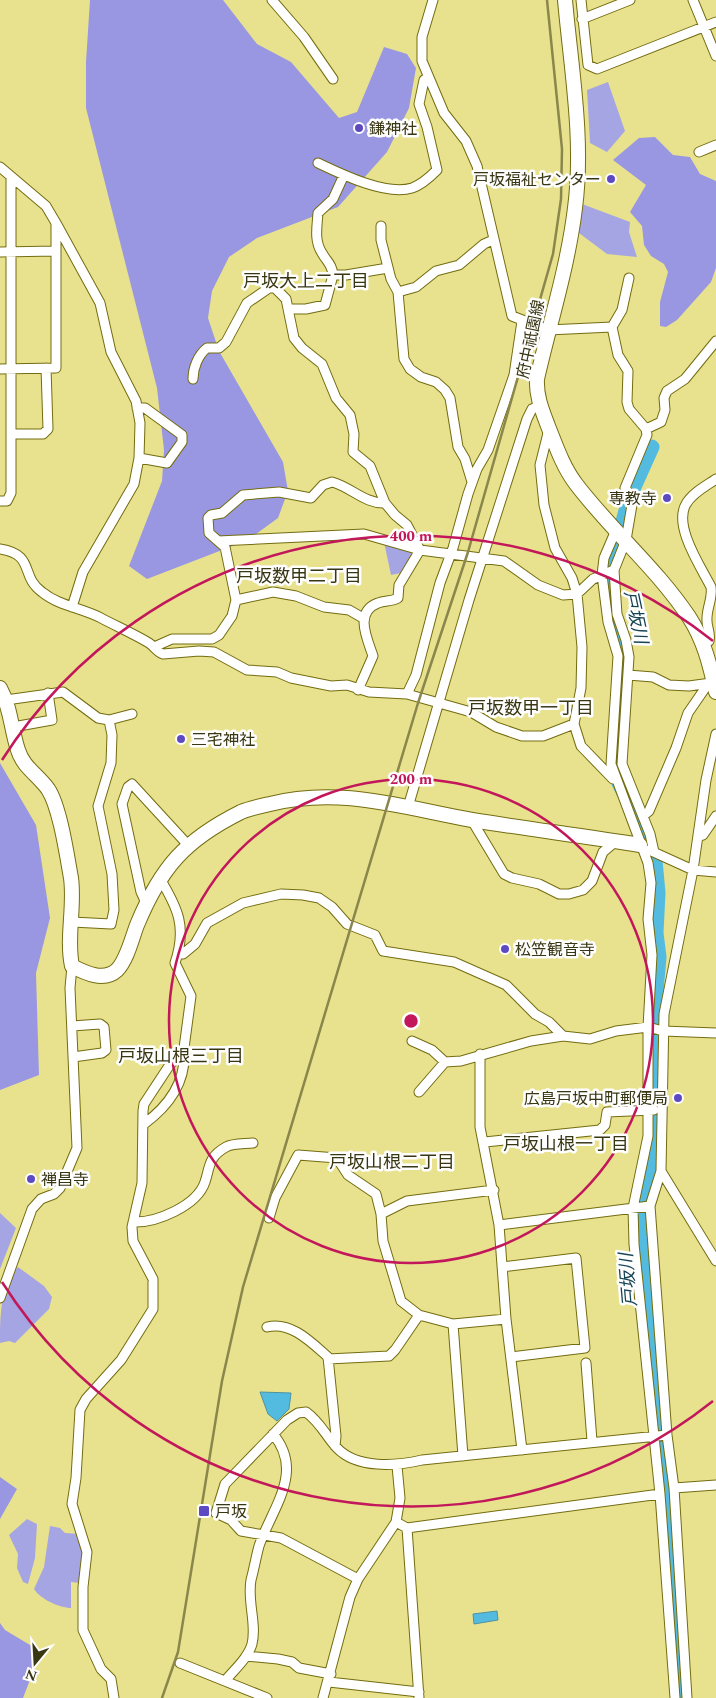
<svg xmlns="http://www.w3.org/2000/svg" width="716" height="1698" viewBox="0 0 716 1698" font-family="Spectral,'Noto Sans JP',serif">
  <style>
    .green { fill: #a6a5e3 }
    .forest { fill: #9997e2 }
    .water { fill: #54bbe0; stroke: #4c93a2 }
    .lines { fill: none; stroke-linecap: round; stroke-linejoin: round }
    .river { stroke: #54bbe0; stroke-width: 15 }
    .street-casing { stroke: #736c10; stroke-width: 11 }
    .secondary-casing { stroke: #736c10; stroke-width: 16 }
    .street { stroke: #fff; stroke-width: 9 }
    .secondary { stroke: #fff; stroke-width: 14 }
    .rail { stroke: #8a864c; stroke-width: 2.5 }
    .ring { fill: none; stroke: #c2185b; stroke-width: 2.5 }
    .poi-dot { fill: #5d4ac3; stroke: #fefefe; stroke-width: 2 }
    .labels { text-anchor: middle; stroke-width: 5; stroke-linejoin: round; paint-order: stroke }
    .poi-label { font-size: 16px; fill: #393613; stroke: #fefefe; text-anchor: start }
    .street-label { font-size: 16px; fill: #393613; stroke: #fefefe }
    .neighbourhood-label { font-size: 18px; fill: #393613; stroke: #fefefe }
    .water-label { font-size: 18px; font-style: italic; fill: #174454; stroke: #fefefe }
    .centre { fill: #c2185b; stroke: #fefefe; stroke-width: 2.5 }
    .ring-label { font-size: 15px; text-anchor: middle; font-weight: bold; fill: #c2185b; stroke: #fefefe; stroke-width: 5; stroke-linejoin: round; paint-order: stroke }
  </style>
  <rect width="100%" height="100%" fill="#e8e28e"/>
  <path class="green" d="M608,82l17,49 -18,21 -17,-9 -3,-53z
    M582,204l48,18 -1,10 8,25 -30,-3 -28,-21z
    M384,542l29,8 1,4 -13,19 -10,2z
    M0,1213l16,15 -16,41z
    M18,1267l26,19 8,11 -3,12 -34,34 -6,-2 -9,2c0,-25 0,-57 18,-76z
    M27,1519l10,5 -2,34 -7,26 -5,-2 -6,-14 1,-14 -9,-19z
    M50,1526l10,2 5,5 15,1 3,22 -4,27 -8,-1v26c-11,0 -31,-9 -37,-19l10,-22z"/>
  <path class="forest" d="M90,0h133l34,44 34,18 48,56 18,-6 27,-65 23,7 9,14 -7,40 -22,44 -49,55 -81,31 -28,19 -17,34 -4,27 11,33 64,111 5,29 -10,27 -30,22 -101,39 -18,-13 33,-85 2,-31 -7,-62 -71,-280v-46z
    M655,137l18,18 17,2 10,17 16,7v87l-5,14 -34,38 -11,7 -6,-1v-24l8,-30 -4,-8 -13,-8 -7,-11 -2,-19 -12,-14 16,-27 -33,-25 26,-22z
    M0,763l36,62 14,93 -14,55 3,102 -39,15z
    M0,1477l17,12 -17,30z
    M0,1623l5,7 30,18v19l-12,31h-23z"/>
  <path class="water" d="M260,1392l31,1 -2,16 -12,12 -9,-7z
    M497,1611l1,9 -24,4 -1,-10z"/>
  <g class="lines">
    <path class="river" d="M622,525l8,-29 22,-49
      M616,547l-6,27 1,25 3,22 11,34 -10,104 4,24 28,55
      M655,860l3,33 -2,40 3,24 -7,81 3,105 -9,36 -5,38 35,382 5,99"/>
    <defs>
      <path id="street" d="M272,0l32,37 29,42
        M433,0l-11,37v24l22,52 22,28 11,25 35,150 36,14 64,-3
        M581,0l7,65 9,4 119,-47
        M693,0l23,56
        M582,19l48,-19
        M699,152l17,-7
        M318,163c23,11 68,33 94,25 9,-3 18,-11 25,-18l-10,-43 -8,-23 5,-24 4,-3
        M0,167l46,39 10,17 44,80 11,49 25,49 4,22 -1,35 -5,26 -51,88 -11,35
        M381,226v14l10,39 7,13 6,67 6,10 11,8 15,5 9,8 5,8 8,49 7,12 7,23
        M0,252l56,-1
        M333,275c-1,-11 -6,-13 -11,-22 -8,-12 -5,-26 -4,-40l15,-14 11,-24
        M398,292l18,-5 20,-16 23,-6 25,-21 9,-4
        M288,309h18l19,-4 8,-30h13l42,-7
        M0,369l56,-1v-144
        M193,379c0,-11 5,-24 14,-31h12l7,-6 21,-39 22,-15h6l11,11 8,39 8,10 20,16 14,34 14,17 4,19 -1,18 17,14 15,37 10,12 12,10 13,25
        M137,408h8l37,27v7l-15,21 -28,-5
        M549,429l-9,36 4,40 11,43 17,30 5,16 5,53 -1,41 -7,36 7,22 32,33
        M646,429l15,-7 4,-12 -1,-12 3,-7 18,-12 31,-38
        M11,434h32l5,-5 -2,-61
        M0,501h7l4,-8v-316
        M616,530l-12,28 -2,17 6,47 10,34 -7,108 37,99 3,20 -3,36 4,36 -4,72v109l-15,72 1,36 26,250 15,204
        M218,541l146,-7 56,16 84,11 34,24 25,10 14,-1 16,-15 21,-9 12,-30 7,-41 -8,-11 22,-53 -1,-6 -17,-20 -2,-7 1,-31 -10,-16 -6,-28 10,-17 7,-32
        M0,549c36,6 19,26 42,43 17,14 40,16 59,26 15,8 33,16 48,25 5,3 8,9 14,11l36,-3 15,1 33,18 30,2 14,6 40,8 16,-1 22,7 38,2 64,18 25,15 26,9h21l31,-12
        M614,570l3,44 9,26 3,17 -7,107 28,70 4,18
        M236,600l37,-8 23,4 28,11 25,3 14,8
        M703,644l6,-3c2,-7 -2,-13 -2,-20 -1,-12 6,-22 4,-34 -10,-20 -38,-61 -25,-83 6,-11 20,-18 30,-25
        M154,647l18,-8h40l7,-4 13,-19 4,-16 -11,-53 -16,-14 -1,-15 3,-3 11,-2 21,-18 36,-3 32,6 12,-13 9,-3c19,5 33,22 53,21
        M628,675l25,2 16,8 20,1 22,-3
        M358,690l15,-34c-6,-18 -19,-44 5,-53 7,-3 13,-1 20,-5l1,-13 21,-35
        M407,694l9,-19 24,-92 13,-35 15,-54 9,-25 11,-19 26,-75 8,-54
        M6,700l57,-8 35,26 11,2 23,-6
        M13,727l39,-7 -4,-27
        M408,807l61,-207 58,-181 5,-10 8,-3
        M643,816l6,-5 27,-63 12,-35 20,-29
        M471,819l33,55 8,4 27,6 20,10h10l14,-4 9,-9 11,-29 13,-11
        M698,836l5,-1 13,-19
        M649,850l44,20 23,2
        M146,903l-5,-11 -19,-88 6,-17 4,-3 56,61
        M72,922l39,2 3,-14 -2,-36 -14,-68 13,-43 1,-28 -3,-15
        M178,953l5,1 12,-10 12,-21 36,-20 38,-9 22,1 16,3 13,9 15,17 28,11 8,16 71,11 52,23 29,29 14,8 14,14
        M72,1026l28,-2 4,3 2,23 -4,3 -29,4
        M412,1041l20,9 13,12
        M480,1054v73l19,98 7,94 16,131
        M419,1092l26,-30 16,-1 70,-20 32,-5 27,3 26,-8 32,-4 15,4 53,2
        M144,1124c26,-19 43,-43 40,-76
        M485,1142l115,-12 5,-5 2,-13 47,-2
        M661,1171l55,90
        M381,1214l26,-13 87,-11
        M269,1218l6,-20 23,-43 39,3 11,17 28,19 5,20 2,27 18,60 18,14 34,9 53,-5
        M133,1222c23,1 64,-16 72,-40 5,-15 3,-25 21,-35 7,-4 18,-3 27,-4
        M499,1225l151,-19
        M502,1267l74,-9 9,90 -74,9
        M0,1298l32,-89 9,-10 13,-5 6,-6 17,-40 -7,-160 2,-22
        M453,1324l10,132
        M267,1327c24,-6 44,15 61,30l8,79 -1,10
        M328,1359l61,-3 6,-6 24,-35
        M586,1363l6,78
        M674,1488l42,-3
        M396,1522l11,6 253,-34
        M407,1528l12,170
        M358,1579l-77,-41 -40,-7 -10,-11 -15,-7 9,-29 62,-64 11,-7 8,-1c15,11 19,23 31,36 20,21 59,18 85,12l245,-25
        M246,1656l32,3 14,3 7,6 32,6
        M180,1663l87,35
        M225,1681c9,-11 23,-23 27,-37 5,-20 -5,-43 -1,-64 3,-11 5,-23 8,-34 13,-38 46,-74 14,-112
        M329,1682l90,10
        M114,1698l-3,-19 -10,-10 -18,-39v-43l4,-35 -15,-48 4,-26 4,-68 6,-11 35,-39 32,-51v-30l-20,-38 -1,-14 10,-44 1,-72 1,-7 25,-38 15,-18 7,-52 -16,-33c12,-36 3,-55 -16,-86
        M323,1698l27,-101 8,-18 38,-57 4,-24 -3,-32
        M687,1698l-13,-210 -7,-53 -17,-229 11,-35 3,-157 29,-144 13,-90 10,-46"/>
      <path id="secondary" d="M565,0c6,68 19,140 10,208 -7,58 -25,114 -38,171 -1,17 5,31 11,47 8,20 15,41 28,58 35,46 81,85 113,133 15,23 21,48 27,75
        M0,688c11,20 11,41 18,62 5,17 20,25 30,39 12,18 19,67 23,89 4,29 -5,60 1,88 13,7 32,16 45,4 10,-10 15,-32 20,-45 24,-58 48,-85 104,-113 9,-4 20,-6 29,-8 70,-18 134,4 202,16 56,9 112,16 168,25"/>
    </defs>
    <use href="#street" class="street-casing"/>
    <use href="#secondary" class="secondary-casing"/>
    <use href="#street" class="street"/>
    <use href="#secondary" class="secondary"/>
    <path class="rail" d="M162,1698l16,-46 44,-271 21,-94 175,-584 50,-151 85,-298 8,-55 1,-50 -15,-149"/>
  </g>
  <g class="ring">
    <circle cx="411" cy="1021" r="242"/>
    <path d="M713 1401A485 485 0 0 1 2 1282M2 760A485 485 0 0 1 713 641"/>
  </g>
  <g class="poi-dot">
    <circle cx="359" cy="128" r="5"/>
    <circle cx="611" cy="179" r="5"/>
    <circle cx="667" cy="498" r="5"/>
    <circle cx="181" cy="739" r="5"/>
    <circle cx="505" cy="949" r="5"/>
    <circle cx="678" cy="1098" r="5"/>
    <circle cx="31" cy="1179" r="5"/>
    <rect x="198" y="1505" width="12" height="12" rx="2.5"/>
  </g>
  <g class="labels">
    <g class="poi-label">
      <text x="369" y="134">鎌神社</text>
      <text x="601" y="185" text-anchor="end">戸坂福祉センター</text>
      <text x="657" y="504" text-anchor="end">専教寺</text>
      <text x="191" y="745">三宅神社</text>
      <text x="515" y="955">松笠観音寺</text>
      <text x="668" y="1104" text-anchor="end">広島戸坂中町郵便局</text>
      <text x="41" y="1185">禅昌寺</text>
      <text x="215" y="1517">戸坂</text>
    </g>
    <g class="street-label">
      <text transform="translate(530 339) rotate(-78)" y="6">府中祇園線</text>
    </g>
    <g class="neighbourhood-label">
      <text x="306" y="287">戸坂大上二丁目</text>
      <text x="299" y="582">戸坂数甲二丁目</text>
      <text x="531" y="714">戸坂数甲一丁目</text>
      <text x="181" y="1062">戸坂山根三丁目</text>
      <text x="566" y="1150">戸坂山根一丁目</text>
      <text x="392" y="1168">戸坂山根二丁目</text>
    </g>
    <g class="water-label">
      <text transform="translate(636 617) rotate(78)" y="6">戸坂川</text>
      <text transform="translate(628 1280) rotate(-95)" y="6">戸坂川</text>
    </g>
  </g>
  <circle cx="411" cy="1021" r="8" class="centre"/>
  <g class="ring-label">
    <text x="411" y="541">400 m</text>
    <text x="411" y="784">200 m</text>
  </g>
  <g transform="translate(35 1663) rotate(198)" stroke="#fefefe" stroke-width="4" paint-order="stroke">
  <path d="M0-4L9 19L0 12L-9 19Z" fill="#393613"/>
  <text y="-8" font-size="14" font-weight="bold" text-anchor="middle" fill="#393613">N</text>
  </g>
</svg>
